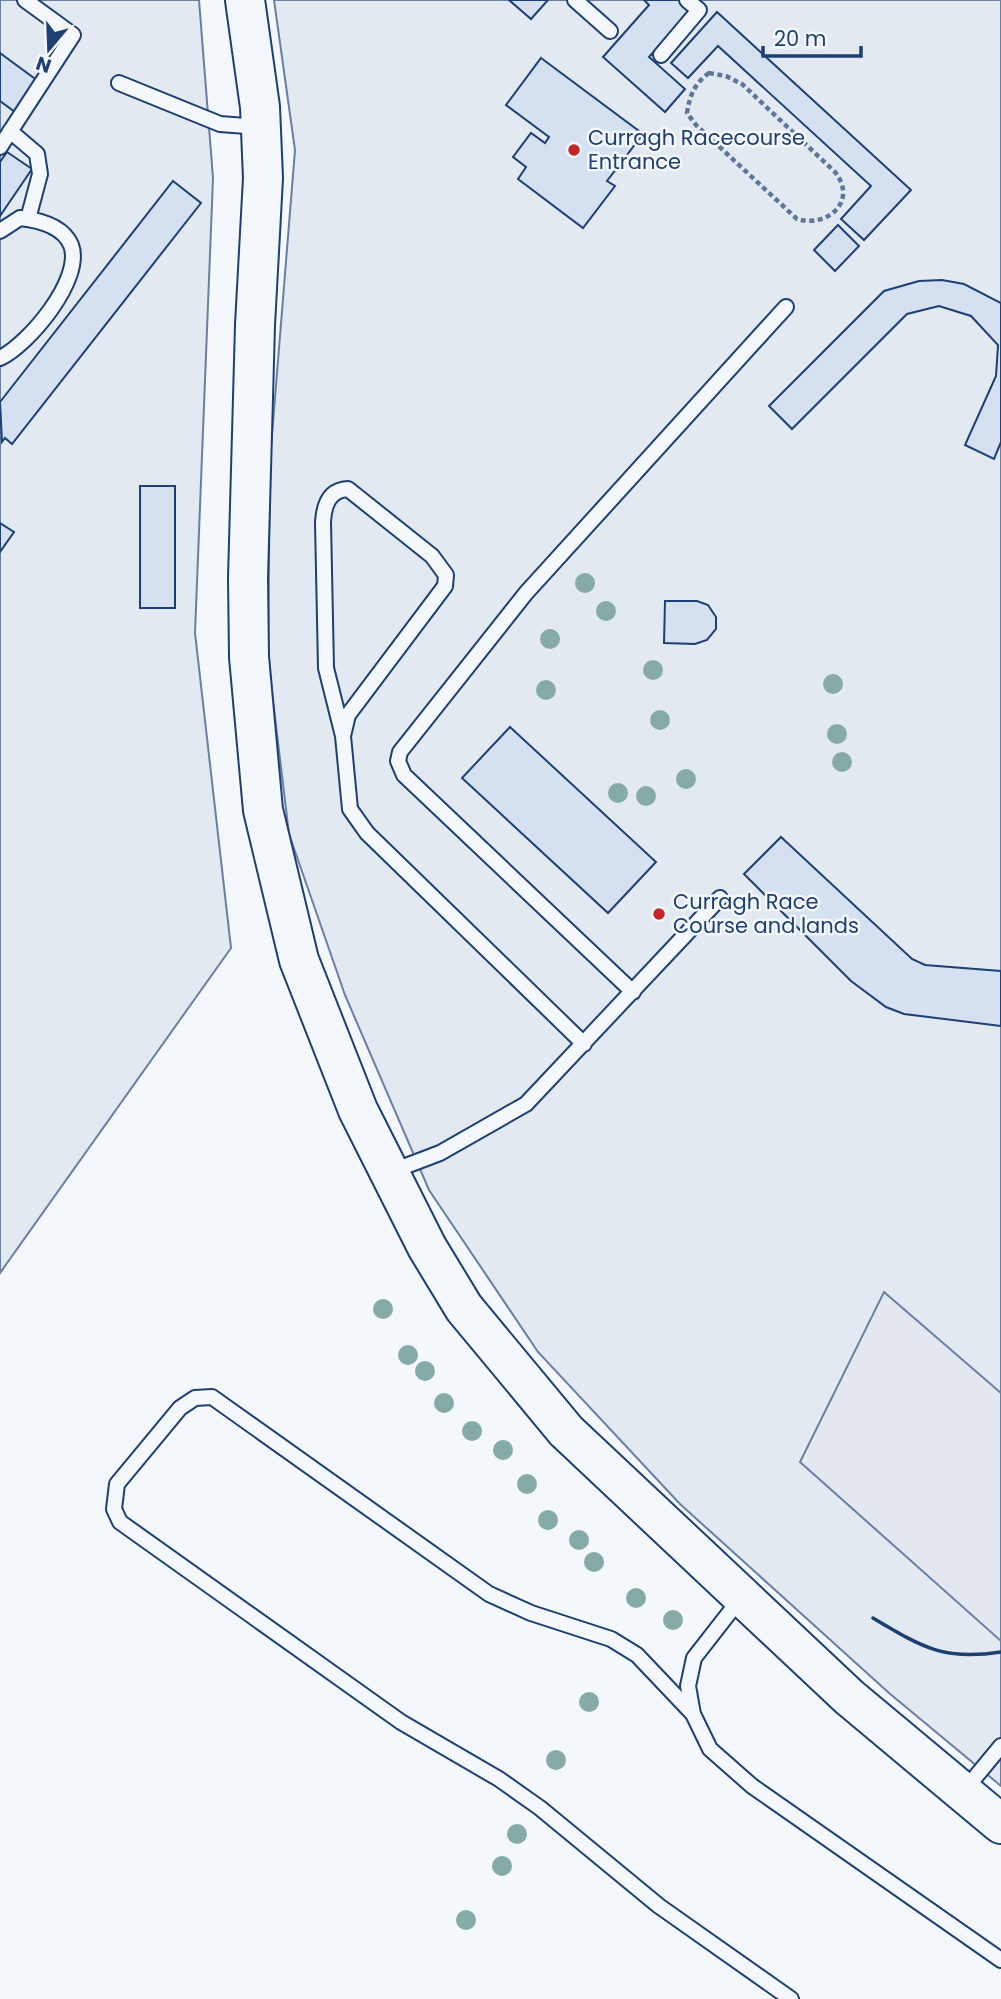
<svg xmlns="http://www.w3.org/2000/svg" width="1001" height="1999" viewBox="0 0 1001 1999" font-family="Poppins,sans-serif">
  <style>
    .green { fill: #e3e9f0; stroke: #687fa3; stroke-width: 2 }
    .parking { fill: #e3e8f0; stroke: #687fa3; stroke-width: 2 }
    .building { fill: #d5e0f0; stroke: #1d3f73; stroke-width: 2 }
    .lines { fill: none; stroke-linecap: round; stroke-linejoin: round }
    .service-casing { stroke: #1d3f73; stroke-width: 18 }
    .secondary-casing { stroke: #1d3f73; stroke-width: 42 }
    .path { stroke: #5e769c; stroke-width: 4.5; stroke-dasharray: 5 3.5; stroke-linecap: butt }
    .service { stroke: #f4f7fb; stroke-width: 14 }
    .secondary { stroke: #f4f7fb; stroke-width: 38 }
    .wall { stroke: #1d3f73; stroke-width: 3.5 }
    .tree { fill: #86aba6 }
    .poi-dot { fill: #c62828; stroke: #f4f7fb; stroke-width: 2.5 }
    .labels { text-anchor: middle; stroke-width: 5; stroke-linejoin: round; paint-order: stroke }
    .poi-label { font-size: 21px; fill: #1d3f73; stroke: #f4f7fb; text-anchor: start }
  </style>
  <rect width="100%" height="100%" fill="#f4f7fb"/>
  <path class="green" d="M0,0h199l14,178 -18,455 36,315 -231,325z
    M274,0h727v1786l-112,-93 -209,-189 -142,-152 -109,-162 -84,-195 -56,-161 -21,-175 2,-199 25,-310z"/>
  <path class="parking" d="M884,1292l117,101v248l-201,-179z"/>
  <path class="building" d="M509,0h39l-17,19z
    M644,0h35l12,10 -42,47 36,32 -20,23 -62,-55 46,-52z
    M717,12l194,178 -47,50 -23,-21 30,-33 -153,-140 -30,32 -17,-15z
    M0,53l38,28 -23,31 -15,-11z
    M541,58l102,76 -36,47 8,5 -32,42 -65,-49 8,-12 -13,-10 18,-24 14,10 4,-6 -43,-32z
    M7,152l25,17 -32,47v-54z
    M173,181l28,22 -189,241 -7,-6 -3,4 -2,-40z
    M838,225l21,21 -24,25 -21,-21z
    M942,280l22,4 37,19v139l-7,17 -29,-14 31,-69 2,-31 -27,-29 -32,-10 -32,8 -115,115 -23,-23 115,-115 35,-10z
    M140,486h35v122h-35z
    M0,523l14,9 -14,20z
    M665,601h32l11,4 8,12v12l-9,11 -12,4 -31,-1z
    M510,727l146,135 -48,51 -146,-135z
    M781,837l131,122 13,6 76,6v55l-97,-12 -18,-7 -35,-26 -107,-107z"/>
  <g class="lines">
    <defs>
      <path id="service" d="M575,0l35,31
        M661,55l38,-45 -12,-10
        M119,83l101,41 40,3
        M10,131l27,23 3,20 -12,45
        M0,147l73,-112 -48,-35
        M0,231l20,-13c18,2 43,8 51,27 13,34 -43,100 -71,113
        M343,736l-17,-68 -3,-146c1,-17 6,-32 25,-33l84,67 14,19 -1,11 -97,129 -5,21 7,73 17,24 217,211
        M633,992l-229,-217 -6,-14 2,-9 126,-159 260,-286
        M390,1172l50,-19 86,-49 194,-206
        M740,1599l-46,59 -6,28 5,28 17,35 42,37 249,174
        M693,1714l-56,-59 -26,-16 -80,-26 -42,-19 -277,-197 -17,1 -15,10 -63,76 -3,25 6,13 281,200 98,57 41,29 119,98 132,93
        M963,1792l38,-46"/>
      <path id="secondary" d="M245,0l15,107 3,71 -8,147 -7,253 1,79 14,153 36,150 59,150 69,137 37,61 102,123 283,266 152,127"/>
    </defs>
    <use href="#service" class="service-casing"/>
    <use href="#secondary" class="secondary-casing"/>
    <path class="path" d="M709,73l17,3 16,8 93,88c23,29 -7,56 -38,47l-101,-94 -9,-12c3,-18 7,-29 22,-40z"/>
    <use href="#service" class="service"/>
    <use href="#secondary" class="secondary"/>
    <path class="wall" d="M873,1618c49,29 70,43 128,34"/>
  </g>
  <g class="tree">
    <circle cx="585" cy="583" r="10"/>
    <circle cx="606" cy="611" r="10"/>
    <circle cx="550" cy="639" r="10"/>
    <circle cx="653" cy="670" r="10"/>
    <circle cx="833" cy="684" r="10"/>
    <circle cx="546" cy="690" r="10"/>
    <circle cx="660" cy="720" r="10"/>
    <circle cx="837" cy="734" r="10"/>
    <circle cx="842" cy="762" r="10"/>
    <circle cx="686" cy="779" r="10"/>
    <circle cx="618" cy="793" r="10"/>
    <circle cx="646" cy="796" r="10"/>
    <circle cx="383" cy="1309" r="10"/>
    <circle cx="408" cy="1355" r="10"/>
    <circle cx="425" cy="1371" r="10"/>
    <circle cx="444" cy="1403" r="10"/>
    <circle cx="472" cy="1431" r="10"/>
    <circle cx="503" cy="1450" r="10"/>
    <circle cx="527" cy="1484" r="10"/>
    <circle cx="548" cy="1520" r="10"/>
    <circle cx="579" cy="1540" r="10"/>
    <circle cx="594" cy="1562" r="10"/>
    <circle cx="636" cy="1598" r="10"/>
    <circle cx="673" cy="1620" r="10"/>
    <circle cx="589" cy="1702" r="10"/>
    <circle cx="556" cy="1760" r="10"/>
    <circle cx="517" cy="1834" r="10"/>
    <circle cx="502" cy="1866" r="10"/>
    <circle cx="466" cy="1920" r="10"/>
  </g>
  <g class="poi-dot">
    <circle cx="574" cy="150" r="7"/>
    <circle cx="659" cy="914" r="7"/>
  </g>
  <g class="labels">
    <g class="poi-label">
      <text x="588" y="145">Curragh Racecourse<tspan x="588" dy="24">Entrance</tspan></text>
      <text x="673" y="909">Curragh Race<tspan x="673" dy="24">Course and lands</tspan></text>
    </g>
  </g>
  <g transform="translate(49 49) rotate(199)" stroke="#f4f7fb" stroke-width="5" paint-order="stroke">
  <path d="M0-5L12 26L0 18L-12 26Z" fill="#1d3f73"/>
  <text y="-10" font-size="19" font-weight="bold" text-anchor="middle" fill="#1d3f73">N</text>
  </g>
  <path d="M763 46v10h98v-10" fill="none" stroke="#1d3f73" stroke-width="3.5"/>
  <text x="774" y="46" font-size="21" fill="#1d3f73" stroke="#f4f7fb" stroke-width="5" paint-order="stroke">20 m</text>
</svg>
